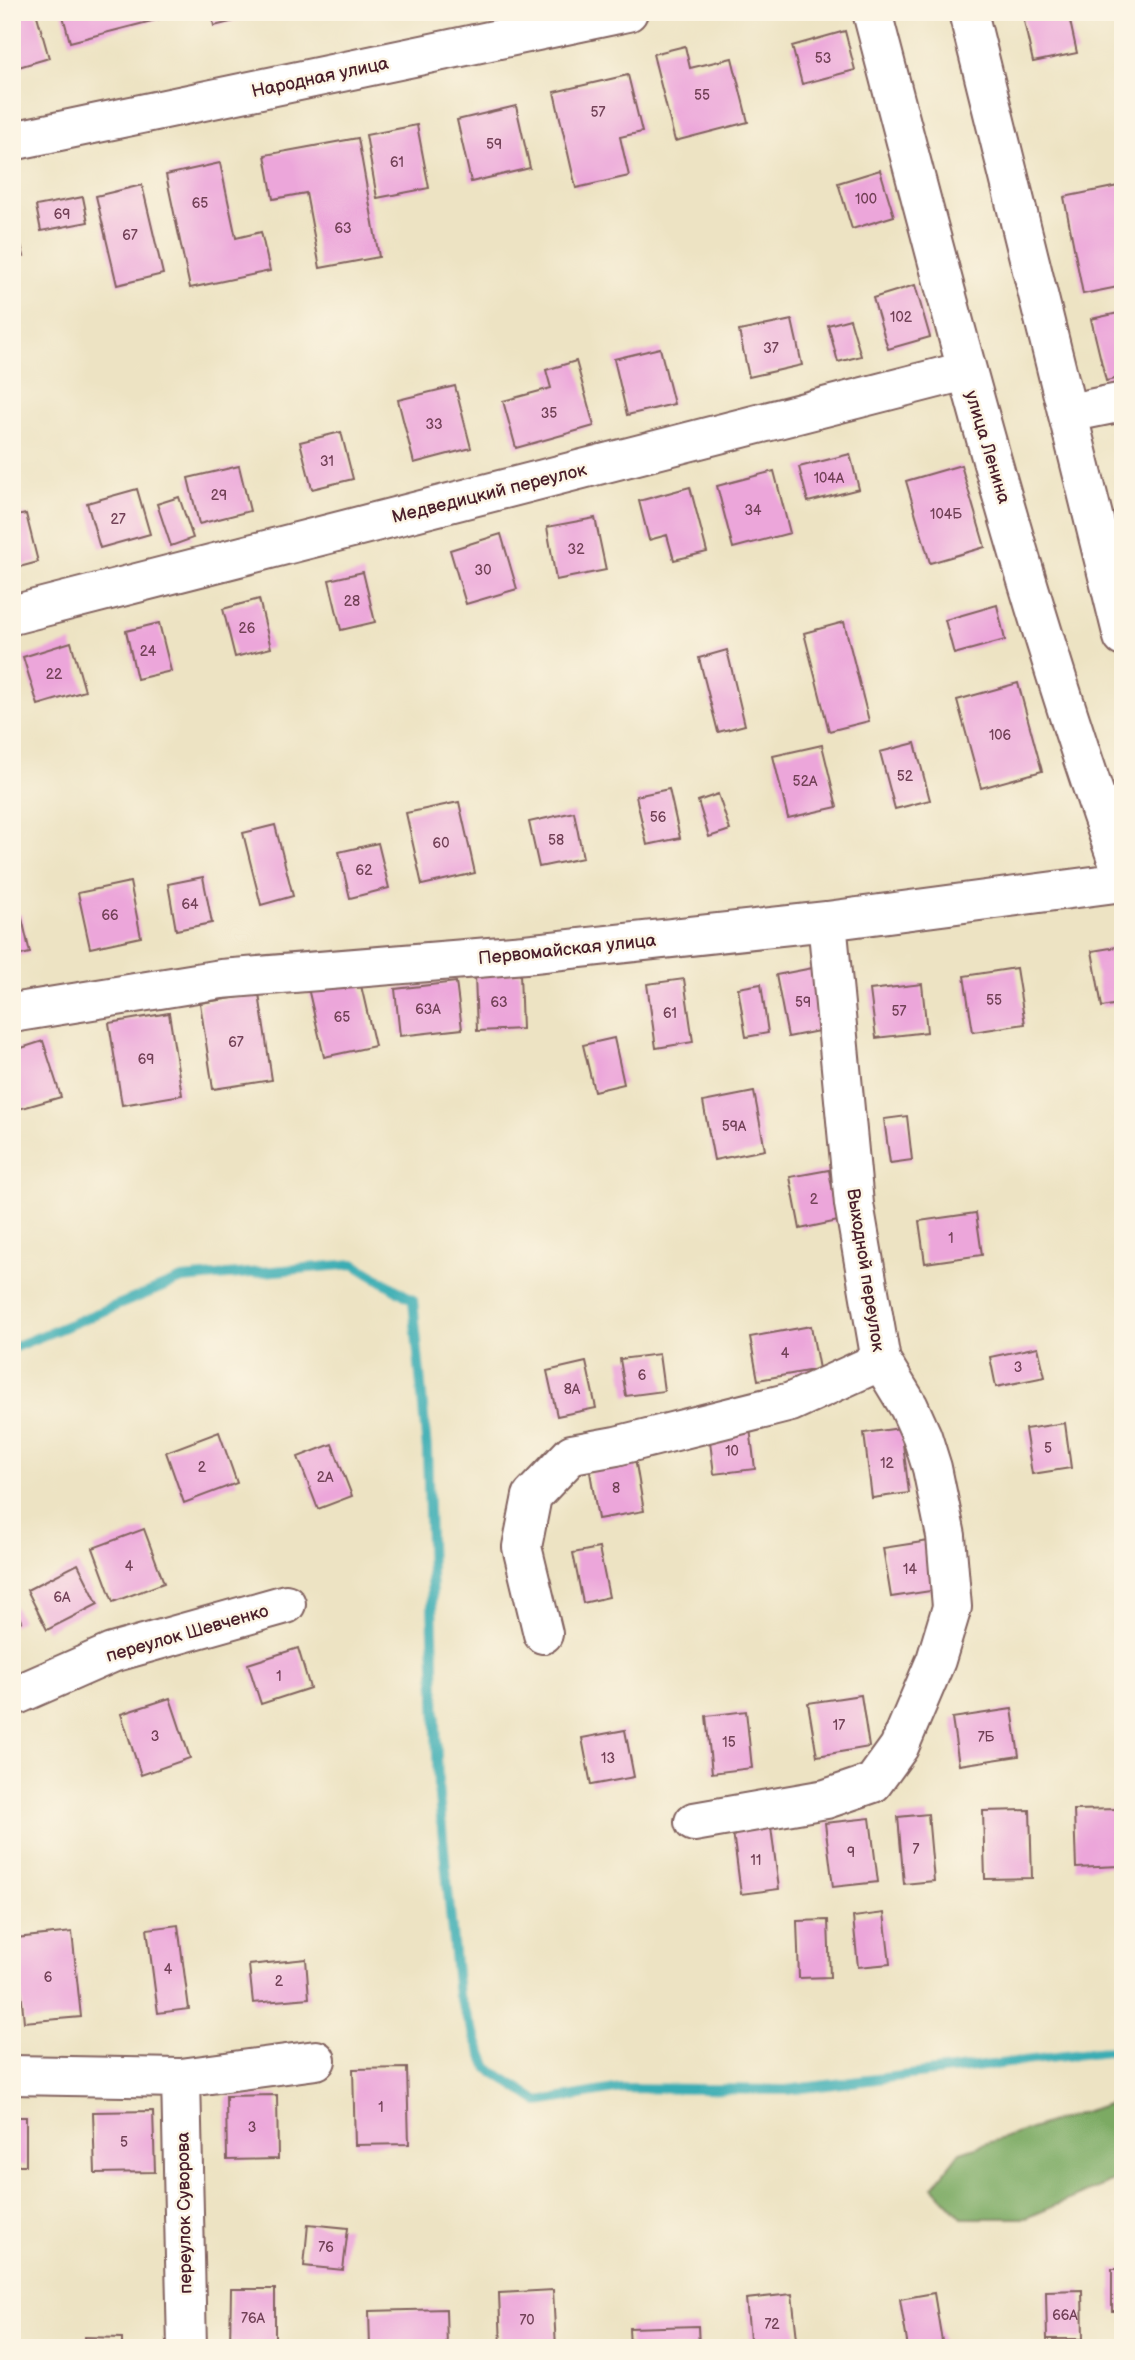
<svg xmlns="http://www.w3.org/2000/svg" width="1135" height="2360" viewBox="0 0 1135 2360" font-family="'Balsamiq Sans',sans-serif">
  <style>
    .forest { fill: #7baa63; stroke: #626447; stroke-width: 2 }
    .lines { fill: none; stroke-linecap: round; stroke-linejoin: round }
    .stream { stroke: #3badb4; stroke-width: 10 }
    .building { fill: #eca6da }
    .minor-casing { stroke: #836460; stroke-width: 42 }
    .minor { stroke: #fff; stroke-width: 38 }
    .labels { text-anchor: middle; stroke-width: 5; stroke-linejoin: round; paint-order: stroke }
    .number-label { font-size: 14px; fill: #724157 }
    .street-label { font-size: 18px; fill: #4a1f2b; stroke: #fcf5e5 }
  </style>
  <rect width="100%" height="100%" fill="#fcf5e5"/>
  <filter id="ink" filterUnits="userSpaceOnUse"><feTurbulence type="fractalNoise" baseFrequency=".0143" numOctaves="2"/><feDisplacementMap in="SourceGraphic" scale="14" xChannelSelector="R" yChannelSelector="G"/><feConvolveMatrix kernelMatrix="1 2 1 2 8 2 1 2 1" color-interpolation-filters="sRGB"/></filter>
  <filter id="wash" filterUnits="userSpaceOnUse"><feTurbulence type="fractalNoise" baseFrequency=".00686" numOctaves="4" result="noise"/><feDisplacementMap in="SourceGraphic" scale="28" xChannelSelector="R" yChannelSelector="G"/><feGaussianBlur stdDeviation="1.57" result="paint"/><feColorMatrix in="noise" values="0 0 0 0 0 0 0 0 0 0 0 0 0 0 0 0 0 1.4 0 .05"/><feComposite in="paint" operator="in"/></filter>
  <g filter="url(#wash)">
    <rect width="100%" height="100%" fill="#ede3c3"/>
    <path class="forest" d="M1123,2099v78l-97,41h-64l-29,-31 27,-35z"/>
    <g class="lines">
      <path class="stream" d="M12,1348l170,-69 172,-15 59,36 14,150 11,336 20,209 30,73 51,34 82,-14 165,2 337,-41"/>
    </g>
    <g id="blocks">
      <path class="building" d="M12,12h24l13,46 -37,11z
        M62,12h121v1l-113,29z
        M211,12h56v1l-53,13z
        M1022,12h46l9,41 -44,9z
        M1118,12h5v17h-1z
        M845,31l10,39 -53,14 -10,-38z
        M685,46l5,22 42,-10 16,64 -73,19 -22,-87z
        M628,75l14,57 -22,5 9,39 -53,12 -22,-96z
        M516,106l14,62 -59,14 -14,-62z
        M417,125l12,63 -52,10 -11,-63z
        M358,138l21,119 -59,11 -14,-75 -33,6 -8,-44z
        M220,163l16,75 25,-6 9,39 -80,17 -24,-113z
        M880,170l14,46 -42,13 -14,-46z
        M142,185l21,89 -46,11 -21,-89z
        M1123,185v101l-40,8 -19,-97z
        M83,197l5,25 -47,9 -5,-25z
        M12,211l12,45 -12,3z
        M915,285l15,52 -42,12 -15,-51z
        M1123,312v65l-17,4 -15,-62z
        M850,319l11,37 -23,6 -10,-37z
        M792,320l10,45 -53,12 -10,-46z
        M660,348l14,56 -47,11 -13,-56z
        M576,361l18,65 -78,22 -13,-47 48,-13 -5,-18z
        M455,386l16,62 -57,15 -16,-63z
        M341,432l12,47 -41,10 -12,-47z
        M850,454l9,35 -51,13 -9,-35z
        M961,465l24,82 -55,16 -24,-82z
        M239,466l11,45 -51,13 -11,-46z
        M774,471l16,62 -57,15 -16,-62z
        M690,487l17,65 -33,8 -7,-25 -18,5 -10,-39z
        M137,489l13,45 -50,14 -13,-45z
        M179,497l14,41 -22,8 -14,-42z
        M26,514l12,48 -26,7v-52z
        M595,518l11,52 -50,10 -9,-53z
        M501,534l16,55 -51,15 -16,-54z
        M363,572l12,50 -34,8 -12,-50z
        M259,599l12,49 -36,9 -12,-48z
        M997,605l8,35 -51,14 -9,-34z
        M844,622l25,99 -40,10 -25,-98z
        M159,623l12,48 -34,8 -11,-48z
        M71,642l14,49 -47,14 -15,-48z
        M727,650l18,75 -27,7 -19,-74z
        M1018,683l24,88 -61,17 -24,-88z
        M915,743l15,57 -35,9 -15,-57z
        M822,745l15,62 -49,11 -15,-62z
        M669,789l11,49 -33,7 -11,-49z
        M718,794l12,36 -21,7 -11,-36z
        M459,802l16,71 -53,12 -16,-72z
        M574,812l9,46 -44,9 -10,-45z
        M275,825l18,71 -32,9 -18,-72z
        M378,843l11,45 -39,10 -11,-46z
        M203,877l9,46 -36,7 -8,-46z
        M130,882l11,55 -51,11 -12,-55z
        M21,914l9,39 -18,4v-41z
        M1123,946v57l-21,4 -10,-56z
        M818,967l11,62 -41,8 -12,-62z
        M1016,968l9,56 -52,8 -9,-56z
        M520,973l2,56 -45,2 -2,-57z
        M359,977l16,69 -51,11 -16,-69z
        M684,979l9,63 -37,6 -9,-64z
        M456,982l6,47 -62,7 -5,-47z
        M761,984l7,49 -22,4 -8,-49z
        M922,984l5,48 -51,6 -6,-48z
        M259,994l13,86 -59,9 -13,-86z
        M169,1013l13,82 -60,10 -13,-82z
        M614,1038l10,46 -30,7 -11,-46z
        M43,1041l18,56 -49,14v-60z
        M754,1092l11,58 -51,10 -11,-58z
        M907,1116l5,44 -22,3 -6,-44z
        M829,1170l9,51 -38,8 -10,-52z
        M976,1213l6,42 -57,8 -6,-42z
        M811,1326l8,43 -61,11 -8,-43z
        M1038,1347l7,30 -49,10 -6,-30z
        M659,1354l5,37 -38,5 -6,-37z
        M586,1362l10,46 -39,8 -10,-45z
        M1065,1423l6,45 -39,6 -7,-45z
        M750,1428l5,41 -41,5 -5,-41z
        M901,1428l8,65 -37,5 -8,-65z
        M219,1432l18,51 -53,20 -18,-51z
        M332,1444l20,52 -34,13 -20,-52z
        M635,1458l9,53 -46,8 -9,-53z
        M144,1529l20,54 -51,19 -20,-54z
        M929,1541l8,49 -46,7 -8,-49z
        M599,1548l10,49 -26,6 -10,-50z
        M78,1564l20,40 -51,26 -20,-40z
        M12,1600l10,21 -10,5z
        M298,1648l12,40 -49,16 -13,-40z
        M861,1695l8,52 -52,9 -9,-53z
        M170,1698l20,60 -49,17 -20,-61z
        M1012,1709l7,47 -60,9 -7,-47z
        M746,1711l6,57 -40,5 -6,-57z
        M625,1730l9,47 -43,8 -9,-47z
        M1118,1809l1,57 -43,2 -2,-58z
        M1030,1810l2,68 -47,1 -2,-68z
        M928,1814l6,67 -30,3 -6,-67z
        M870,1818l8,64 -45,5 -8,-64z
        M771,1827l8,62 -38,5 -8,-62z
        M884,1913l6,51 -32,3 -5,-50z
        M828,1920l2,57 -31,1 -2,-57z
        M178,1925l11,84 -31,4 -11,-84z
        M72,1932l9,85 -57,5 -8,-84z
        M306,1959l3,39 -56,5 -4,-38z
        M407,2068l2,76 -54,1 -2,-76z
        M277,2095l1,64 -51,1 -1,-64z
        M153,2111l2,61 -60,1 -2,-61z
        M12,2117h14v48h-14z
        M308,2224l40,4 -5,42 -39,-4z
        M1112,2269h11v42h-11z
        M231,2289h44v59h-45z
        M553,2290l3,58h-55l-2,-55z
        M1082,2290l1,49h-36l-1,-48z
        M934,2293l9,54 -35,1 -8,-49z
        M792,2294l6,54h-47l-5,-49z
        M446,2309l1,39h-77l-1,-37z
        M698,2326l1,22h-69l-1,-20z
        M84,2337l38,1v10h-38z"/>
    </g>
  </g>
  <g filter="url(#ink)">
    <use href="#blocks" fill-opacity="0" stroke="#836460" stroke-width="2"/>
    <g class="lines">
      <defs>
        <path id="minor" d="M872,12c76,290 150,581 251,864
          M968,12l155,625
          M12,141l616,-129
          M1069,413l54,-11
          M12,615l953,-244
          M12,1013l209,-34 304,-25 302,-33 296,-39
          M543,1634l-21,-87 10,-51 40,-42 44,-8 175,-44 90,-41
          M12,1697l100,-44 174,-49
          M694,1822l132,-23 47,-16 26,-36 37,-87 16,-53 -6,-71 -14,-68 -10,-32 -13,-29 -28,-46 -27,-157 -27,-283
          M12,2075l169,3 135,-18
          M181,2078l6,270"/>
      </defs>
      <use href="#minor" class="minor-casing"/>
      <use href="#minor" class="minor"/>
    </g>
  </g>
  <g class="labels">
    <g class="number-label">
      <text x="823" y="63">53</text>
      <text x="702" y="100">55</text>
      <text x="598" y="117">57</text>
      <text x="494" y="149">59</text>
      <text x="397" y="167">61</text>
      <text x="866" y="204">100</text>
      <text x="200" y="208">65</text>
      <text x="62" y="219">69</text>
      <text x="343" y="233">63</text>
      <text x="130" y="240">67</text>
      <text x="901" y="322">102</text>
      <text x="771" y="353">37</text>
      <text x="549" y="418">35</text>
      <text x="434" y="429">33</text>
      <text x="327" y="466">31</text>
      <text x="829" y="483">104А</text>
      <text x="219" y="500">29</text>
      <text x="753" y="515">34</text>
      <text x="946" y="519">104Б</text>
      <text x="118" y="524">27</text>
      <text x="576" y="554">32</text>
      <text x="483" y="575">30</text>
      <text x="352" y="606">28</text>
      <text x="247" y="633">26</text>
      <text x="148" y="656">24</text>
      <text x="54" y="679">22</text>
      <text x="1000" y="740">106</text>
      <text x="905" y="781">52</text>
      <text x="805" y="786">52А</text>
      <text x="658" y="822">56</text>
      <text x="556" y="845">58</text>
      <text x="441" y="848">60</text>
      <text x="364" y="875">62</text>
      <text x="190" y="909">64</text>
      <text x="110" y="920">66</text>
      <text x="994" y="1005">55</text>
      <text x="499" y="1007">63</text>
      <text x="803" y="1007">59</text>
      <text x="428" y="1014">63А</text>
      <text x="899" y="1016">57</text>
      <text x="670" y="1018">61</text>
      <text x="342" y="1022">65</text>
      <text x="236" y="1047">67</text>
      <text x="146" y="1064">69</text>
      <text x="734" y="1131">59А</text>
      <text x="814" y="1204">2</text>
      <text x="951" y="1243">1</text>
      <text x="785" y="1358">4</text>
      <text x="1018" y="1372">3</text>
      <text x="642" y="1380">6</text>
      <text x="572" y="1394">8А</text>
      <text x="1048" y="1453">5</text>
      <text x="732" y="1456">10</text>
      <text x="887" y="1468">12</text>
      <text x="202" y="1472">2</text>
      <text x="325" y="1482">2А</text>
      <text x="616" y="1493">8</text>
      <text x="129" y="1571">4</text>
      <text x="910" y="1574">14</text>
      <text x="62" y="1602">6А</text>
      <text x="279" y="1681">1</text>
      <text x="839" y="1730">17</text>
      <text x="155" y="1741">3</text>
      <text x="986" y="1742">7Б</text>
      <text x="729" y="1747">15</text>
      <text x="608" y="1763">13</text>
      <text x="916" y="1854">7</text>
      <text x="851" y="1857">9</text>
      <text x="756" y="1865">11</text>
      <text x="168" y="1974">4</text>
      <text x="48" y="1982">6</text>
      <text x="279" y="1986">2</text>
      <text x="381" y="2112">1</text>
      <text x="252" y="2132">3</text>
      <text x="124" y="2147">5</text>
      <text x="326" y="2252">76</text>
      <text x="1065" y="2320">66А</text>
      <text x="253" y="2323">76А</text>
      <text x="527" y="2325">70</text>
      <text x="772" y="2329">72</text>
    </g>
    <g class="street-label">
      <text transform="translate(320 77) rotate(-12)" y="6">Народная улица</text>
      <text transform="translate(988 447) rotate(73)" y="6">улица Ленина</text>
      <text transform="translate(489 493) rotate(-14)" y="6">Медведицкий переулок</text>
      <text transform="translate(567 949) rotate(-6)" y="6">Первомайская улица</text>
      <text transform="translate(866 1270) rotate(81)" y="6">Выходной переулок</text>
      <text transform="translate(187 1633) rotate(-16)" y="6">переулок Шевченко</text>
      <text transform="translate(184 2213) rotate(-91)" y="6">переулок Суворова</text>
    </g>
  </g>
  <rect width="1135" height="2360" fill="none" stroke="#fcf5e5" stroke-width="42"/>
</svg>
